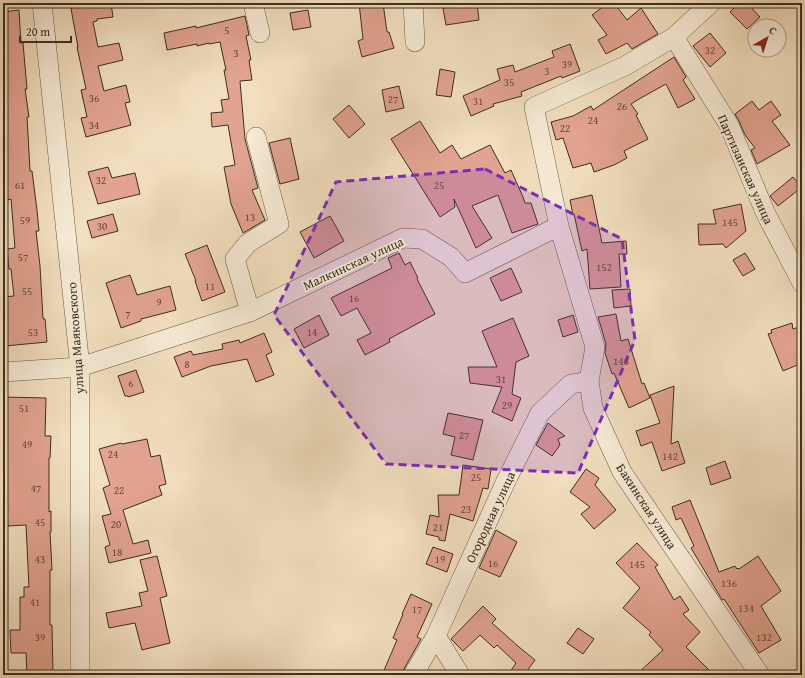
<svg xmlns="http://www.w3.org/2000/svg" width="805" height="678" viewBox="0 0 805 678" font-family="'Gentium Book Plus',serif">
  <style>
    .building { fill: #e2a390; stroke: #3c2e22 }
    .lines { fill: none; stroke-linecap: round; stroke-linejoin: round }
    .minor-casing { stroke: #6a5a49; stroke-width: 20 }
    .minor { stroke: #f7ead5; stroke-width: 19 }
    .marked { fill: #7b2cbf; fill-opacity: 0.2; stroke: #7b2cbf; stroke-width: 3; stroke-dasharray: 8 5; stroke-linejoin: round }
    .labels { text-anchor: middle; stroke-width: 3.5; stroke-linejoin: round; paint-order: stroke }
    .number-label { font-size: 11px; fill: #664b3e }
    .street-label { font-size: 13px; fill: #3c2e22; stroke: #f7ead5 }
  </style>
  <rect width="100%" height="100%" fill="#f2dfbf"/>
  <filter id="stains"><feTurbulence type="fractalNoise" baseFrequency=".005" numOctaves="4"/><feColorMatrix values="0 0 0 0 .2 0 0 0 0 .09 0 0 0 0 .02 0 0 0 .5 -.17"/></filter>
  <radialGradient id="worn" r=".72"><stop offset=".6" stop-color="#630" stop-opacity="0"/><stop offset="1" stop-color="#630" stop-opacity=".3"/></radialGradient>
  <path class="building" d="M70,3h41l2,14 -16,2v2l-4,1 5,25 21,-4 4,17 -25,6 6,25 22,-6 4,17 -5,1 6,22 -45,12 -5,-19 6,-1 -6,-27 5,-1 -9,-42h1z
    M359,3h24l4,29h2l5,16 -32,9 -4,-16 5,-2z
    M477,3l2,17 -33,5 -3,-17z
    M608,3h6l13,17 14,-12 17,26 -26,15 -5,-6 -21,11 -8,-14 9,-5 -15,-20z
    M739,3h8l13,14 -13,12 -17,-17z
    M19,10l2,33h2l4,46h-2l4,28h-2l3,54h2l5,39 2,21h-3l4,35 3,53h2l2,23 -42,4 -2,-15v-34l11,-1 -3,-27h-2l-2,-20 8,-1 -4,-49 -3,1 -3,-26h1l-3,-38v-124z
    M308,10l3,17 -18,3 -3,-17z
    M245,16l4,19 -3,1 5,24h-2l3,20 -12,1 5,58 13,49 -6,2 13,30 -22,13 -12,-29 -7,-37 11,-2 -7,-40 -16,2 -1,-14 12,-1 -2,-12 8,-1 -5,-29h2l-6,-28 -11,2v-1l-12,3v-2l-30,6 -3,-17 32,-7v2z
    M710,33l16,20 -16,14 -17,-21z
    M570,44l10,27 -18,7 -1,-2 -40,16 1,4 -29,8 1,2 -23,10 -8,-20 37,-16 -3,-11 16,-4 2,7 39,-15 -2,-6z
    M674,57l12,20 -3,3 12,19 -17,9 -12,-24 -27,15 -8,5 7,10 -2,1 12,24 -24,12 3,7 -13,7 -20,7 -3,-9 -18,5 -10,-30 -7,2 -5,-18 22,-6 18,-10 2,4z
    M440,69l15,3 -4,25 -15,-2z
    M399,86l5,22 -18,4 -4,-22z
    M752,101l7,9 12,-9 10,14 -9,6 18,24 -33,19 -6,-14 4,-2 -10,-13 -6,-14 -4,-7z
    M349,105l16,19 -16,14 -16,-19z
    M420,121l20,32 12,-8 9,14 29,-14 15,28 6,-3 12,27 2,6h6l7,21 -26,9 -14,-38 -26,11 20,32 -16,10 -22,-49 1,8 -15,10 -49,-78z
    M290,138l9,41 -19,5 -11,-41z
    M108,167l4,11 23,-5 5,21 -42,10 -10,-32z
    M793,177l9,10 -24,19 -8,-10z
    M592,195l10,48 24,-2 1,13h-8l2,33 -31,2 -3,-40 -5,2 -8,-37 -1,1 -3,-15z
    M741,204l5,27 -20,17 -3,-4 -24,1 -1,-21h18l-3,-14z
    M113,214l5,17 -26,7 -5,-17z
    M330,216l14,25 -30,17 -14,-26z
    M207,245l18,47 -23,9 -7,-20h1l-11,-27z
    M399,253l6,12 5,-3 8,16 -1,1 18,35 -46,25 1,3 -25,13 -8,-15 14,-7 -14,-25 -16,8 -10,-18 61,-30 -4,-10z
    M745,253l10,16 -12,7 -10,-16z
    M511,268l11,24 -21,9 -11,-23z
    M130,275l7,20 33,-9 6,24 -35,9v2l-20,7 -15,-45 8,-3z
    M630,289l1,17 -17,2 -2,-18z
    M616,314l5,27 7,-2 14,45 2,-1 6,15 -21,10 -15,-35 -2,1 -7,-21 1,-9 -8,-27z
    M319,315l10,20 -25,13 -10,-19z
    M573,315l5,17 -15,5 -5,-17z
    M513,318l16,38 -13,6 -4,32 9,4 -9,23 -20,-9 10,-25 -32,-4 -2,-16h29l-15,-36z
    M792,323l1,6 9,-3v37l-19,8 -15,-37 4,-1 -1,-3z
    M264,333l8,19 -6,3 8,20 -18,7 -9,-23 -36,7 -29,11 -8,-20 17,-6 2,4 30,-6 -1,-5 17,-4 1,3z
    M136,370l8,22 -16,5v-1h-3l-7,-20z
    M674,386l-3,58 7,-3 7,22 -23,8 -10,-29 -11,4 -5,-15 24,-8 -10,-28z
    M3,397l43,1 -1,38h6l-1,22h-1v54l2,-1v21h-1l2,38h-2v55h2l1,50h-26l-1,-22h-15l-1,-23h10v-33h4v-10h5l-3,-62 -18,1 -2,-20h-3l1,-87h-1z
    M448,413l35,7 -10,40 -22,-5 4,-18 -12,-3z
    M548,423l17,13 -7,3 2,6 -8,11 -16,-11z
    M147,439l4,18 9,-2 6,29 -7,2 3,9 -39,15 10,34 15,-4 3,13 -42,10 -4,-16 5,-2 -8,-29 9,-2 -8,-26 7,-3 -11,-36 22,-6 1,1z
    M725,461l6,17 -20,7 -5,-17z
    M463,465l28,4 -3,20 -5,-1 -10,33 -23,-7 -5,27 -6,-1v-3l-13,-3 4,-19 9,2 -1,-22h21z
    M586,469l13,9 -4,7 21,25 -22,19 -13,-15 9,-7 -20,-15z
    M690,500l29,72 16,-6 2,3 1,-1 1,1 19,-13 23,35 -20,15 20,34 -22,13 -35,-54 -2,1 -1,-2 -30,-50 3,-2 -13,-28 -5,2 -4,-13z
    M496,530l21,12 -17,35 -21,-9z
    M637,543l21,22 -3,2 19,33 6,-4 9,14 -6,4 17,18 -14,15 28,28h-78l27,-25 -14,-15 2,-3 -28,-24 17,-20 -24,-25z
    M433,547l20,7 -6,18 -21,-8z
    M157,556l10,40 -7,2 10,45 -28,7 -7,-27 -26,5 -3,-15 36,-7 -3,-13 9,-2 -8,-31z
    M411,594l21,10 -15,33 4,2 -17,30 -2,6h-20l15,-35 -4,-2 10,-24h-1z
    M483,606l13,13 -4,4 27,24 16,13 -11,15h-16l8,-12 -19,-18 -3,3 -14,-13 -17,16 -12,-12z
    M578,628l16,11 -11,15 -16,-11z"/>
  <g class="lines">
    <defs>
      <path id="minor" d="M42,3l38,364v308
        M253,3l7,30
        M413,3l2,39
        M674,37l55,88 36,87 37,71
        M559,226l36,121 -6,34 4,27 29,64 138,203
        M250,312l-15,-53 13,-16 31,-19 -23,-87
        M3,372l77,-5 170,-55 153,-74 19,1 29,18 14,16 94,-47 -25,-119 91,-41 49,-29 37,-34
        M436,636l24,39
        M413,675l23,-39 69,-153 35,-70 31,-29 18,-3"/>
    </defs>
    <use href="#minor" class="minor-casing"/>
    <use href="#minor" class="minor"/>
  </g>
  <path class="marked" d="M485,169l137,70 13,101 -57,133 -192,-9 -112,-149 62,-133z"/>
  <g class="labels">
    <g class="number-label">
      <text x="227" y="34">5</text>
      <text x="710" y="54">32</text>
      <text x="236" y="57">3</text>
      <text x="567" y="68">39</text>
      <text x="547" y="75">3</text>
      <text x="509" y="86">35</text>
      <text x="94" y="102">36</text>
      <text x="393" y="103">27</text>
      <text x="478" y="105">31</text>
      <text x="622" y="110">26</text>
      <text x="593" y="124">24</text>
      <text x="94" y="129">34</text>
      <text x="565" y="132">22</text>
      <text x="101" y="184">32</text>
      <text x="20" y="189">61</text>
      <text x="439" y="189">25</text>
      <text x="250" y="221">13</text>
      <text x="25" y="224">59</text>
      <text x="730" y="226">145</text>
      <text x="102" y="230">30</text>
      <text x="23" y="261">57</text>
      <text x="604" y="271">152</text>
      <text x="210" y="290">11</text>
      <text x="27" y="295">55</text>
      <text x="354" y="302">16</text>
      <text x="159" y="306">9</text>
      <text x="128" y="318">7</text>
      <text x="33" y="336">53</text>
      <text x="312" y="336">14</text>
      <text x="621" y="365">148</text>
      <text x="187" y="368">8</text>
      <text x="501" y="383">31</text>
      <text x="131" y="387">6</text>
      <text x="507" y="409">29</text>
      <text x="24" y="412">51</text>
      <text x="464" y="439">27</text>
      <text x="27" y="448">49</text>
      <text x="113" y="458">24</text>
      <text x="670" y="460">142</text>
      <text x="476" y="481">25</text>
      <text x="36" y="492">47</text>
      <text x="119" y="494">22</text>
      <text x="466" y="513">23</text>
      <text x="40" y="526">45</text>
      <text x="116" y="528">20</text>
      <text x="438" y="531">21</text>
      <text x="117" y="556">18</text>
      <text x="40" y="563">43</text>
      <text x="440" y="563">19</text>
      <text x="493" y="567">16</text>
      <text x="637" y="568">145</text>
      <text x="729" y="587">136</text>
      <text x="35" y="606">41</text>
      <text x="746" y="612">134</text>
      <text x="417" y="613">17</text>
      <text x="40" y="641">39</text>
      <text x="764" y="641">132</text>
    </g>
    <g class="street-label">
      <text transform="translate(746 169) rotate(66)" y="5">Партизанская улица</text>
      <text transform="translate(353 263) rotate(-25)" y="5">Малкинская улица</text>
      <text transform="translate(75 338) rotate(-94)" y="5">улица Маяковского</text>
      <text transform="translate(647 506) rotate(57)" y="5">Бакинская улица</text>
      <text transform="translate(490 517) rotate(-65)" y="5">Огородная улица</text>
    </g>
  </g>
  <rect width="805" height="678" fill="none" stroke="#f2dfbf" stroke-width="16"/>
  <rect x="4" y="4" width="797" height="670" fill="none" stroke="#3c2e22" stroke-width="2"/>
  <rect x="8" y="8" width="789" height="662" fill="none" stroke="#3c2e22"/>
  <g transform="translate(767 38) rotate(39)"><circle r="19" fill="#f7ead5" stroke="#ac9f8d"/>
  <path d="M0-3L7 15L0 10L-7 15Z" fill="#8f2418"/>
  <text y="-6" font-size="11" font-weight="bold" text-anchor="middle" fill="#3c2e22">С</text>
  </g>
  <path d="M20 36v6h51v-6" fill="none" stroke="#3c2e22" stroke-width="2"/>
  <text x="26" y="36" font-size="12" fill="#3c2e22" stroke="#f7ead5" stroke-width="3" paint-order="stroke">20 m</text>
  <rect width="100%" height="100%" filter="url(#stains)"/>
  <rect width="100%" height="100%" fill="url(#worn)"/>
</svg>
